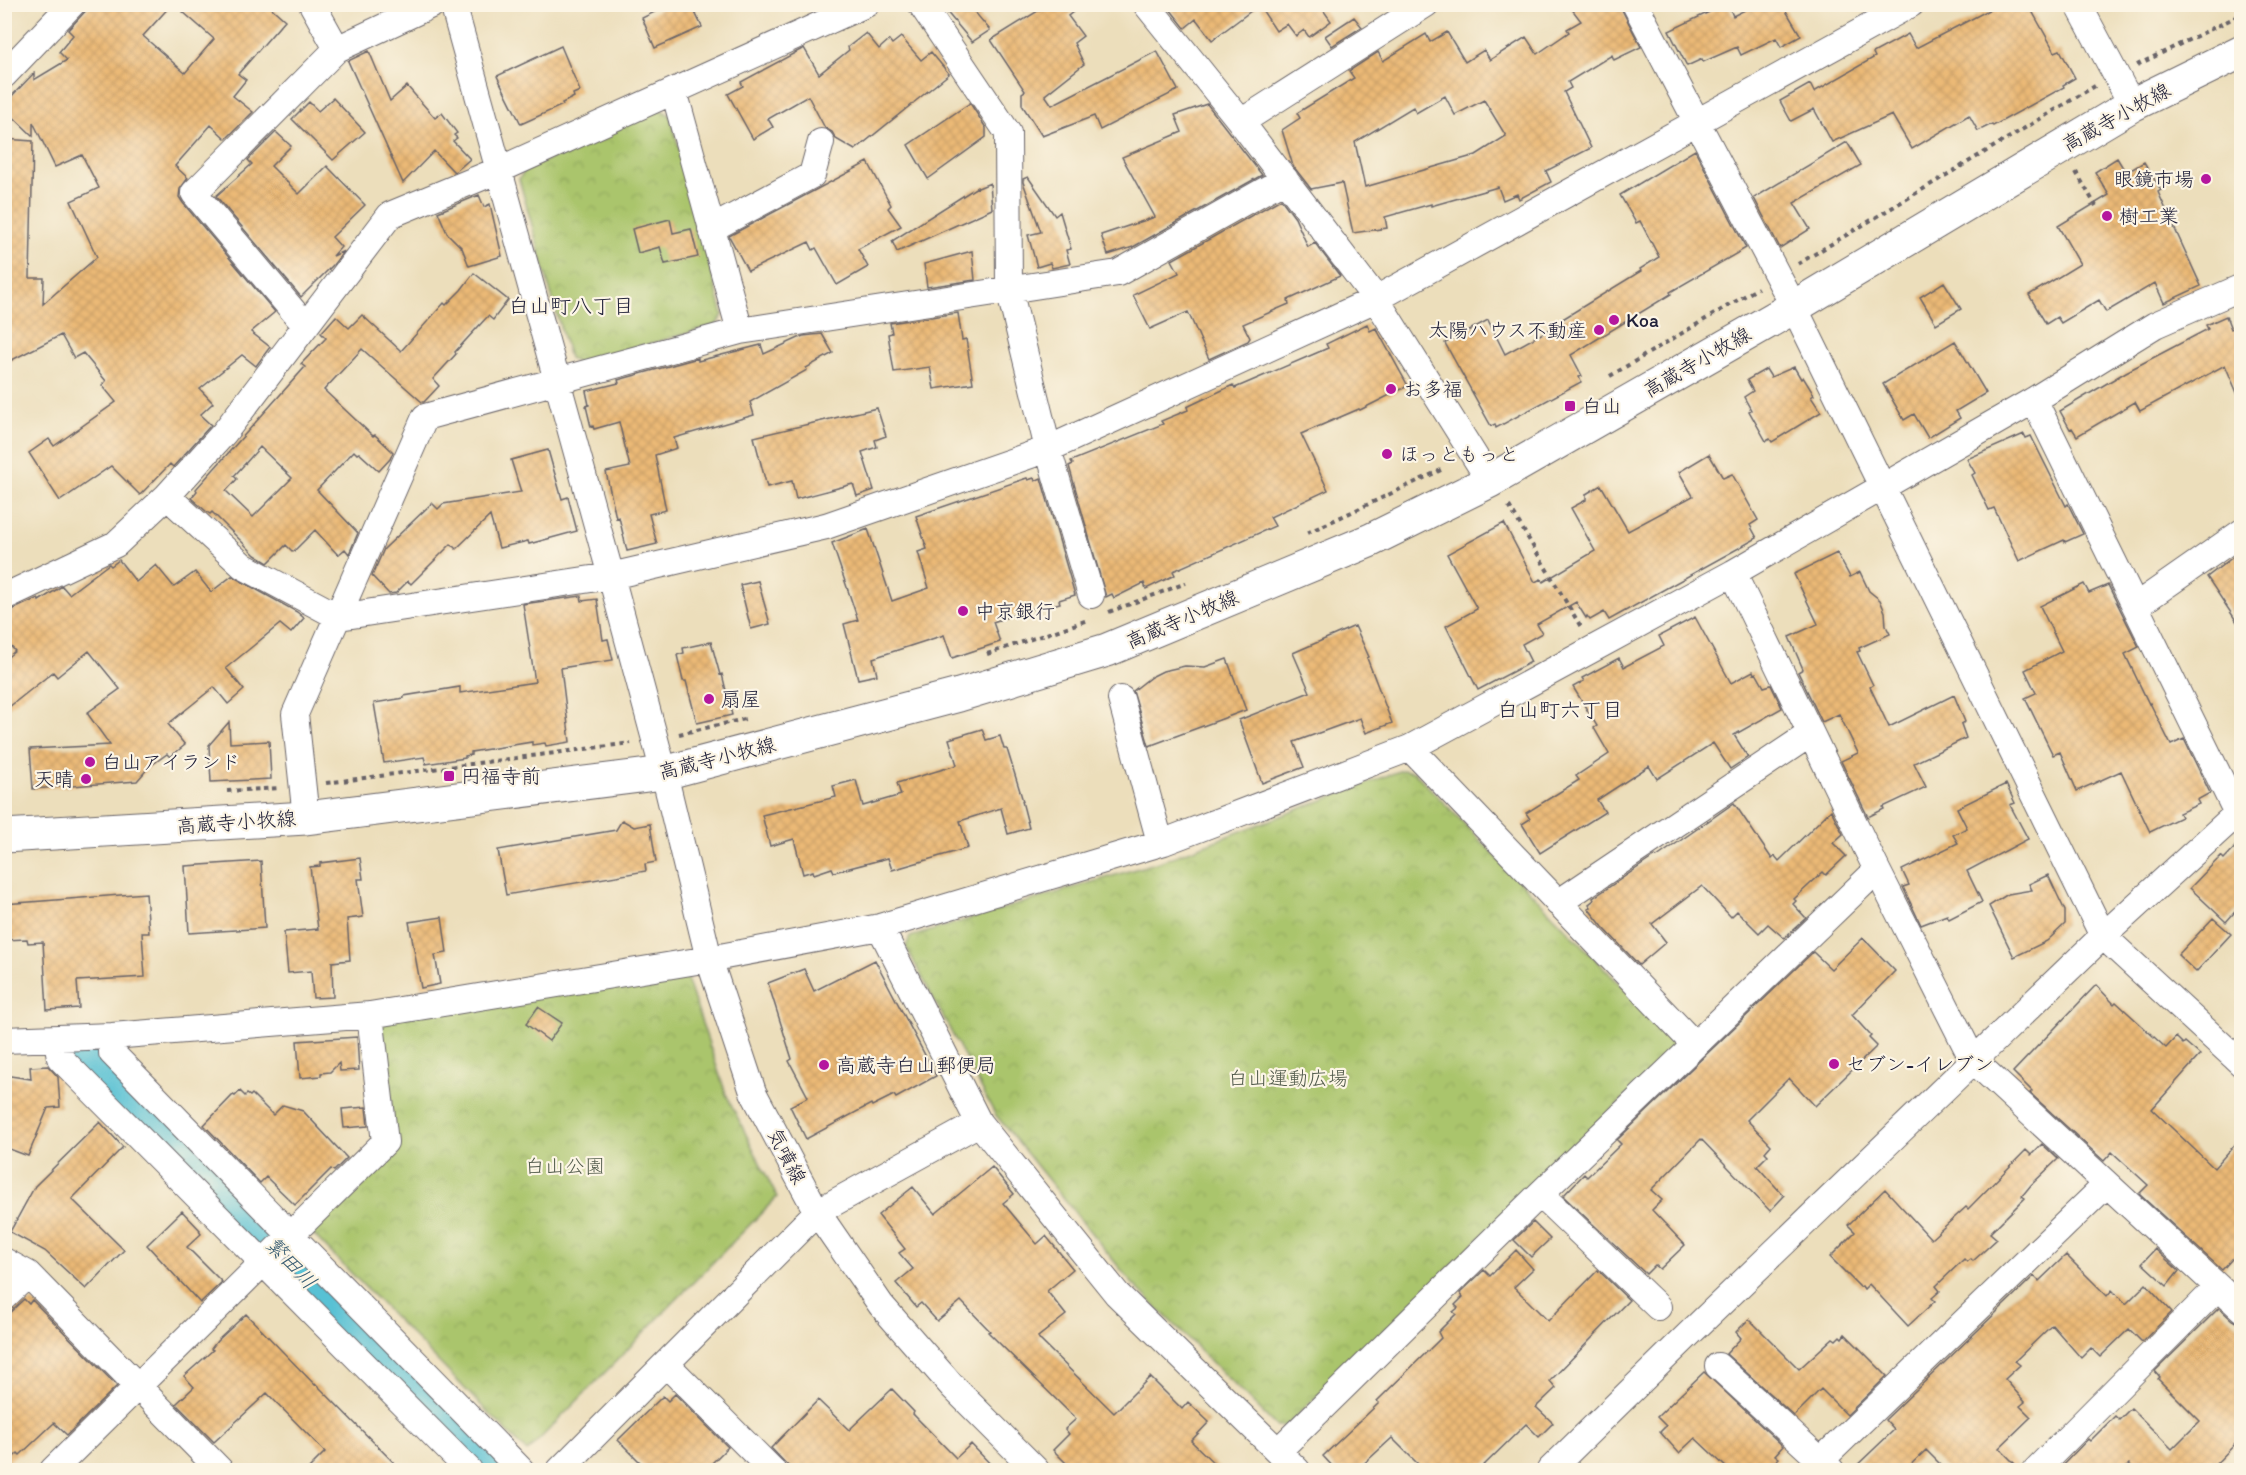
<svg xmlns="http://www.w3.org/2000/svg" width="2246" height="1475" viewBox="0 0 2246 1475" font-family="Itim,'Klee One',sans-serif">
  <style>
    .park { fill: url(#park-crowns); stroke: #667454; stroke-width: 1.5 }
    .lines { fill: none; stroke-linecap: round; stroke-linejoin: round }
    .river { stroke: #58c1d4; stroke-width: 45 }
    .building { fill: url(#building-cross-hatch); fill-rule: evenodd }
    .minor-casing { stroke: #696468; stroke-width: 28 }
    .major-casing { stroke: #696468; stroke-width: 35 }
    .path { stroke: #696468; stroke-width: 4; stroke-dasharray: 4.5 4.5; stroke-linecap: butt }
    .minor { stroke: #fff; stroke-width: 26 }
    .major { stroke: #fff; stroke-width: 33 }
    .poi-dot { fill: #b5179e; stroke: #fcf5e5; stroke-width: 2 }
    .labels { text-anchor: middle; stroke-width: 4.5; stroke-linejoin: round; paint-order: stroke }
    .street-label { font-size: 20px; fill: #22223b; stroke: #fcf5e5 }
    .poi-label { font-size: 20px; fill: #22223b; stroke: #fcf5e5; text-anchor: start }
    .park-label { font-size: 20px; fill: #525b4c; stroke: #fcf5e5 }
    .neighbourhood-label { font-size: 21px; fill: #22223b; stroke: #fcf5e5 }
    .water-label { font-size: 21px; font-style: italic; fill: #355a71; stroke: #fcf5e5 }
  </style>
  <defs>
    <pattern id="park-crowns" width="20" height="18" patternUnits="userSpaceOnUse" patternTransform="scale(1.5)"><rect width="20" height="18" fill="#aac56c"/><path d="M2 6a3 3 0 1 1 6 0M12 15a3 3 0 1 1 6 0" fill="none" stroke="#92a95e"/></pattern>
    <pattern id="building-cross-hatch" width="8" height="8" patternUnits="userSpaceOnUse" patternTransform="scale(1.5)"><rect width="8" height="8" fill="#ebb976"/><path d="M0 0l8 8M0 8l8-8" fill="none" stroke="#c99f67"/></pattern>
  </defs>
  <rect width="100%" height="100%" fill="#fcf5e5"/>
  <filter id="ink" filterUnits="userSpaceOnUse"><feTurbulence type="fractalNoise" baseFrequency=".0167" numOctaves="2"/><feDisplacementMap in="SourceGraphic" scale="12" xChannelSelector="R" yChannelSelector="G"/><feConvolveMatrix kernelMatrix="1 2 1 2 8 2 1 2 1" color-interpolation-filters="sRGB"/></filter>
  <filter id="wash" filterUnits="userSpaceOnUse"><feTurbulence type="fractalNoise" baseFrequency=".008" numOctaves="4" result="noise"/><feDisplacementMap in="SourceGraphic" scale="24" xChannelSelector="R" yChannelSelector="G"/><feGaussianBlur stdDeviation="1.35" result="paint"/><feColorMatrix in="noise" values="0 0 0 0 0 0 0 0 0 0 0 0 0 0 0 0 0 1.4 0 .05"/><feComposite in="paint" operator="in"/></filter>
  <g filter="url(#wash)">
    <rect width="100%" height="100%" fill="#ecdebb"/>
    <path class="park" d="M659,109l11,6 53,200 -7,10 -137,39 -10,-6 -50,-179 6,-9z
      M1402,770l12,2 259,267v12l-387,375h-10l-145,-144 -136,-168 -89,-167 4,-10 252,-76z
      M685,973l41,121 51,103 -250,255 -220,-224 88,-88 -15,-121z"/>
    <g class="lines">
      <path class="river" d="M91,1056l195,204 206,210"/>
    </g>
    <g id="blocks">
      <path class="building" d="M92,4h80l-29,32 42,37 29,-34 -40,-35h93l18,16 -47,54 8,6 -13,16 20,16 -27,27 -15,-14 -36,41 13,12 -8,11 -1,8 4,6 92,109 -24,20 19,15 -14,19 -14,-11 -42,34 13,14 -13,12 11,10 -38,42 -3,-3 -30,31 -29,-29 -51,35 -31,-48 20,-14 5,7 62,-44 -14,-17 4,-4 -23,-28 -9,5 -13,-23 -57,29v-225l29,2 -3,137h14l-1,26 54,-47 -26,-56 28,-13 -17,-33 -27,12 -22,-45v14l-29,-28v-4l30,-31v7l33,-20 -8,-8 14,-17 -5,-5z
        M671,4h20l11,23 -47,21 -13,-30z
        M940,4h28l22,26 -18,12z
        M1049,4h34l-15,12 15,20 -9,7 10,21 -39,31 7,10 105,-54 21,39 -78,40 -6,-14 -52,20 -20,-31v-12l3,-2 -34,-51z
        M1166,4h153l12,17 -22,16 -5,-7 -8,6 -9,-12 -11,7 -17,-26 -47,35 -16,-21 -11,9z
        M1568,4h51l22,43 -27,13 -2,-5 -44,27 3,6 -7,4 27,56 -45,23 5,11 -32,17 -2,-5 -14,6 -5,-13 -67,19v-2l-46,13 2,11 -34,5 -11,-50 -31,6 -18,-23 -11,-36 18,-12 -3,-5 57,-35 -5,-7 29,-19 5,9 43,-27 4,8 17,-10 18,30 19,-12 6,10 36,-23 11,17 32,-22 -2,-3 14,-8zM1445,96l10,19 29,-15 22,36 -30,19 -111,32 -10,-45 58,-35 3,6z
        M1757,4h25l19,32 -20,11 -5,-9 -35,17 -4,-8 -34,15 -1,-3 -15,7 -18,-35 53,-25 1,1 5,-2 5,11z
        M2000,4h28l27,48 5,-2 15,28 -12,7 1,2 -71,39 -1,-2 -14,7 -9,-16 -57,34 -20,-34 -60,27 -18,-33 -23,12 -11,-20 30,-17 4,8 61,-35 -2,-4 35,-19 8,14z
        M1354,17l8,10 -30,19 -7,-10z
        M866,33l13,16 10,-9 3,4 9,-7 20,23 10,-8 18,22 -94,76 -19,-11 -4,-7 -7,-4 -17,-32 -40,23 5,8 -20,12 -25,-45 15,-8 -2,-4 63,-34 15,26 30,-24 -1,-3z
        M561,46l19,45 -7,3 1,3 -12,6 1,2 -42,19 -24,-48z
        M369,51l21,50 17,-15 28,32 7,-5 15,20 -3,2 3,3 -4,3 17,18 -14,12 -2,1 -20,-21 -31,32 -55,-122z
        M333,98l32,34 -32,28 -41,-41 17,-17 9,9z
        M970,103l16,25v9l-58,42 -20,-34z
        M1207,104l55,71 -129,72 -25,8 -7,-20 54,-18 -33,-60 60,-25 -7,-17z
        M276,132l15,14 -20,20 28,28 28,-28 38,39 -33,32 9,10 -8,9 11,-5 -11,14 -32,32 -85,-101 36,-32 -4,-4z
        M1847,142l14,23 -67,38 16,26 -30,19 -26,-50z
        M1695,150l51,98 -76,44 1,2 -100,61 11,21 -3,1 2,5 -85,46 -1,-4 -4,2 -46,-83 43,-23 17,34 58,-32 -2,-2 80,-49 -1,-2 19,-12 -19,-36 -4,2 -16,-28z
        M2117,158l9,15 18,-11 17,28 -3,2 43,94 -37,17 -9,-20 -49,29 -7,-12 -38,23 -4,-6 -11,7 -17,-29 51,-31 -22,-38 51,-31 -14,-23z
        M868,162l23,43 -3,3 13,18 -43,23 10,18 -31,18 -21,-37 -3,2 -4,-8 -61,29 -19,-35z
        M1028,177l27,39 5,-4 11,37 -5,1 4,14 -18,4 -2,-5 -13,4 -9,-32 13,-3 -18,-50v-3z
        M990,183l2,26 -95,43 -5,-11 85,-54 1,1z
        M479,195l5,12 6,-3 12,52 -33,10 -7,-18 -15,-15 -9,-21z
        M1281,199l14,19 13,29 7,-4 25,33 -52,24 1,4 -46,20 7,14 -2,3 -39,18 -21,-47 -38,17 -17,-34 46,-22 -7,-13z
        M670,219l3,14 18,-4 7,28 -33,7 -5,-17 -22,6 -6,-24z
        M972,251l3,29 -48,7 -3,-23z
        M474,273l34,27 -15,20 -5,-4 -33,36 1,2 -23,25 6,7 -15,16h-2l-60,-53 -38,41 49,46 2,-1 18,17 -3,7 -11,12 -20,-18 -2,1 -3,-3 -37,39 41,43 -9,21 -4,-5 -7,6 -23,-25 -22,22 -7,-7 -18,18 -13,-8 -43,-43 -2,2 -3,-2 -16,-14 6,-7 -1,-2 109,-122 -4,-3 25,-26 -5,-5 15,-17 13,12 13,-13 39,36 43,-48 2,2 15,-15zM260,447l32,31 -39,39 -27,-26 11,-12 -3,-3z
        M1944,282l17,27 -25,15 -16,-27z
        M958,313l4,27 4,-1 7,44 -39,6 -4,-22 -36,5 -6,-38 4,-1 -2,-10z
        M2226,316l5,13 10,-5v78l-16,-37 -85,46 -5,-9 -58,34 -5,-8 -2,1 -10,-18 66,-39 82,-43 -2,-4z
        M1367,324l3,7 6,-3 32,58 -48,24 -1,-1 -58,25 27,56 -58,27 5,9 -102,45 2,4 -29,14 -2,-6 -30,15 -2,-4 -6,3 -37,-131 4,-2 -2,-3 92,-37 -2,-3 27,-11 -1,-3 46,-22 2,3 93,-40 -2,-4z
        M822,334l11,19 -27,15 1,2 -57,32 4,13 -80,23 3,10 -22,7 11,55 -17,4 8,30 -30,7 -8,-34 -3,1 -10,-46 24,-5 -11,-45 -25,7 -1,-3 -2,1 -5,-21 3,-1 -3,-14 33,-8 -1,-3 80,-22v3l63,-16 3,9 39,-18z
        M1955,341l31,52 -30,18 4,7 -32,20 -14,-24 -10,6 -21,-36z
        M1794,367l7,12 2,-2 11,18 -3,2 10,15 -49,30 -2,-3 -4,2 -17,-30 2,-1 -7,-13 9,-6 -6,-11 19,-11 5,8z
        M877,408l9,28 -11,4 2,7 -15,5 12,38 -17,6 -4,-12 -57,15 -4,-18 -25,6 -13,-50z
        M2024,434l2,4 5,-2 35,70 2,-2 15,30 -18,8 -1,-2 -45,21 -25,-53 -5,2 -17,-35 3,-2 -8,-14z
        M548,450l14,49 6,-2 9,34 -48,13 -1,-3 -29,7 -9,-32 -34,33 -5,-5 -40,40 -3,-3 -12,12 -7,1 -17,-18 12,-27 48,-46 6,6 5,-5 78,-12 -10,-32z
        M1709,454l14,24 9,-4 26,46 -8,5 7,13 -148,82 -5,-8 -14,8 -3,-4 -1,2 -10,-16 -39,22 5,9 -20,11 9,18 -53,28 -32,-64 31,-17 -30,-55 57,-31 31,59 6,-3 2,3 52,-31 -24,-43 15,-8v-6l15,-9 27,46 65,-35 -14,-24z
        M1027,478l1,2 6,-2 1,3 6,-3 34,117 -16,5 1,3 -19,5 -1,-2 -47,16 7,20 -48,16 -8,-23 -71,23 4,17 -19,4 -14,-55 14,-4 -26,-77 36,-14 24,72 37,-13 -11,-36 9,-3 -11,-33z
        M2241,551v77l-34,-51z
        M1837,553l13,24 10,-5 9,19 11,9 5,12 1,14 4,8 -31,14 1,3 -3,1 16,33 -3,2 19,40 65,-32 11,27 -4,2 5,14 -52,25 12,24 -43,20 1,2 -16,8 -27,-56 17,-8 -19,-39 -17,8 -24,-50 5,-3 -14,-32 29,-13 -24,-50z
        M119,560l17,22 20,-17 18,22 21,-15 16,20 21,-16 65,36 7,6 -13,15 -11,-9 -54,44 18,22 -16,14 -14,-17 -46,37 17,21 -15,12 -3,-3 -18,13 -12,14 -104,8 -3,-40 80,-4 -23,-32 33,-24 -31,-38 -32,26 -4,-5 -49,39v-51l11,-9 -11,-12v-22l10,-8 24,-11 1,3 23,-15 7,8 40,-30 2,2z
        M758,581l12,43 -19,5 -11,-44z
        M2084,584l5,9 19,-8 31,62 -14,7 24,50 1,-1 21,42 13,-6 26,54 -13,7 2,4 -20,9 2,4 -31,15 -29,-61 -44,20 -17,-39 -7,3 -28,-57 11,-5 -11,-23 37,-19 -22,-45z
        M581,596l1,5 15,-2 6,41 5,-1 5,21 -52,8 9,74 -24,4 -1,-3 -13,2v-3l-61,10v3l-6,1v2l-39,6 -2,-7 -40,6 -10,-60 30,-5v-2l56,-9v6l75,-11 -12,-78z
        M1695,617l36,66 22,-12 1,3 2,-1 8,14 7,-2 11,23 -48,27 14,22 -18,12 -17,-26 -56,36 -8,-13 -52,34 8,12 -65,41 -18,-29 8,-5 -4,-6 53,-33 -3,-4 33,-22 -15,-26 3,-2 -24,-39 11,-6 -2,-3 37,-20 5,9 40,-21 -5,-10z
        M1355,626l14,31 -2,1 25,65 -26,10 -6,-15 -66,24 10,25 -42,16 -23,-63 71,-28 -17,-39z
        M711,642l9,33 2,-1 10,41 -35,8 -11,-42h-3l-6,-26 7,-2 -1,-5z
        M1227,659l19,51 -97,36 -16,-55 18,-14 12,-6 22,-5 20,1z
        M229,722l1,21 39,-2 2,38 -60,3 -2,-37z
        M982,729l4,11 14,-4 4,13h3l16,52h-1l7,27 -21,6 -7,-26 -41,13 8,27 -76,22 -4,-12 -54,14 -2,-4 -18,6 -1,-3 -10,3 -9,-35 -24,7 -8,-31 74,-18 -3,-11 23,-6 7,26 38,-11 -4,-12 60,-18 -8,-26z
        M2006,784l9,19 -5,2 18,34 -61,32 15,31 -33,17 -2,-4 -26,10 -18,-38 6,-2 -7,-15 56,-27 -5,-8 14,-7 -10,-20z
        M1734,803l38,56 3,-3 4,5 52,-51 12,24 -10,9 13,13 -20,19 -3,-3 -29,27 2,2 -3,3 13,14 -22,20 -16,-14 -9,9 -22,-22 -6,6 -29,-31 -50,38 14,18 -27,23 -36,-38 -15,-19 3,-1 -2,-3 5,-4 -1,-2 62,-42 2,1z
        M622,820l12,7 16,-3 6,38 -11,2 1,7 -140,24 -8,-45 118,-20z
        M2241,841v64l-15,17 -36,-34 31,-32 3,3z
        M360,858l3,21h-5l5,38 -16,2 3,41 -18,2 1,35 -20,1 -2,-27 -23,2 -4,-41 34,-3 -8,-62 10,-1v-3z
        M261,861l4,67 -76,5 -4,-67z
        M2048,875l17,36v13l-18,17 -33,16 -25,-51 19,-12 24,-4 -3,-6z
        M146,893l3,40h-7l3,44 -68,4 2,27 -32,2 -4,-68 -15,1 -1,-4 -23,1v-36z
        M442,917l5,36 -12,2 5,29 -19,4 -12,-66z
        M2213,918l18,16 -35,38 -18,-17z
        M1863,938l32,33 -43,44 19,21 -2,2 8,8 -62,60 -26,-28 -42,42 24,25 -6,7 3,3 -11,11 27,30 -14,15 -69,-72 -50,51 11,10 -10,10 33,35 -25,24 -5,-4 -9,9 -83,-78 21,-22 3,3 34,-33 -4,-4 196,-188 18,17z
        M875,960l61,116 -40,22 -2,-3 -22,11 -1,-2 -65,35 -16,-33 18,-9 -19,-36 3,-2 -24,-76 36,-14 10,22z
        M2096,985l18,19 2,-2 50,46 10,-11 7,7 2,-2 15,13 -48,54 62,59 27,-30v111l-19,21 -83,-76 9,-9 -36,-33 -8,9 -74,-68 2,-2 -19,-19z
        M538,1007l24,16 -13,18 -23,-17z
        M357,1037l2,33 -19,1 -1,-8 -9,9 -9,1v3l-21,2 -3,-37z
        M48,1066l10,11 2,30 -12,1 -20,48 -24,-9v-72l27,4 -1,-12z
        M240,1091l5,5 2,-2 3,2 2,-2 21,21 10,-10 20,6 44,47 -13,13 -3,-2 -36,36 -29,-28 -6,6 -56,-58 29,-30 2,1z
        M366,1107l2,19 -24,2 -2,-19z
        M100,1122l23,25 -51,52 52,51 -38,39 -41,-38 -35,-19 25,-46z
        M2042,1144l16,15 -27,26 -9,11 3,2 -35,35 7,6 -24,22 -2,-2 -4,3 -3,-3 -28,27 4,5 -8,7 3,3 -27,25 -39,-42 -5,5 -2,-3 -2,1 -30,-30 25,-25 -7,-7 37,-36 46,50 35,-32 2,2 58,-59 5,5z
        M992,1167l22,27 -11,9 34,41 9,-8 27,33 -26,22 19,24 -28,22 2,3 74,73 36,-36 32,32 6,-7 21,20 -18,19 30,29h-148l-20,-20 16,-16 -4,-5 11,-10 -88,-87 2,-1 -29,-30 -24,20 -16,-18 -5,4 -20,-24 17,-14 -14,-16 6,-4 -27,-34 35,-28 22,27z
        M182,1211l18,19 -1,1 2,3 -14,13 35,35 -22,21 -53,-58z
        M1533,1222l17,17 -19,18 -17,-17z
        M2155,1249l24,22 -12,15 -25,-23z
        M1516,1250l17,19 -19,18 34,34 50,-51 31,30 -79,81 6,7 -20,19 17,16 -14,14 -13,-13 -47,46h-55l-32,-32 -35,32h-21l-13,-14 56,-53 -2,-2 64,-63 -3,-6 18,-18 -3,-2 5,-4 -3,-3 8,-8 -3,-4 24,-23 6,6z
        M2066,1255l41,41 5,-6 14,14 20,-20 26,28 -30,30 -13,-13 -29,28 -9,-9 -10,10 -29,-33 -37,36 5,4 -15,14 20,23 -5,4 11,11 -32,31 22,22h-75l-20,-20 -21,20h-53l42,-40 -9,-10 149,-144 5,5z
        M24,1299l5,5 3,-4 85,86 -50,49 -13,-12 -34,32 -2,-2 -14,13v-148z
        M2219,1308l13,12 9,5v113l-31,32h-74l-7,-6 -6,6h-65l30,-31 2,2 25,-25 4,4 12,-12 41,41 28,-28 -42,-42 2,-2 -5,-6z
        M246,1314l69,71 1,-1 85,86h-94l18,-18 -58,-59 -53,49 -38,-38 18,-17 -10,-11 29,-26 -2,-1 6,-8z
        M1749,1319l50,50 34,-31 3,2 4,-4 2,2 3,-4 42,42 -40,39 -26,-26 -27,27 -68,-62 15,-16 -5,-6z
        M1704,1372l79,74 -8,9 4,3 -12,12h-38l-34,-32 -16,15 -19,-21 6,-6 -9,-9z
        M892,1389l22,23 -1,2 43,44 15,-14 25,26h-204l-21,-22 47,-48 31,30z
        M675,1394l53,53 -23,23h-57l-30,-30 45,-44 5,5z"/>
    </g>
  </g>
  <g filter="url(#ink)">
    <use href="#blocks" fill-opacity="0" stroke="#696468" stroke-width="1.5"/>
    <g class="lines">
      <defs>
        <path id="minor" d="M312,4l25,45
          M453,4l158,572 53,197 45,186 44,133 64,120 64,93 71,81 84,84
          M921,4l87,129 1,156 39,160 43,146
          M1146,4l95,118 135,177 114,182
          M1635,4l159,303 309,629 139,128
          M2078,4l54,101
          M4,75l68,-71
          M674,91l66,240
          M1241,122l185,-118
          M711,229l101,-54 9,-33
          M305,325l-111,-132 143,-144 96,-45
          M2034,400l203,413 5,4
          M167,496l76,70 96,51 272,-41 215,-50 222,-77 328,-150 535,-295
          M1733,573l144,297 96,190 269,249
          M4,597l112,-53 51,-48 57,-63 166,-218 109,-45 367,-166
          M2136,606l106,-74
          M1121,699l39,143
          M1410,748l285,297
          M306,818l-11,-104 130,-297 315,-86 378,-58 167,-94
          M1558,903l252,-169
          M880,927l99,196 138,171 180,176
          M112,1036v17l409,417
          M57,1039l3,19 409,412
          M4,1040l108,-4 258,-21 339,-56 171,-32 284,-85 246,-94 323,-175 301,-173 121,-75 87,-38
          M1540,1194l118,113
          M4,1261l24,13 192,196
          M4,1297l24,-23
          M666,1364l106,106
          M1718,1366l113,104
          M1278,1451l262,-257 337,-324
          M53,1470l332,-328 -15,-127
          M560,1470l257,-258 162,-89
          M1550,1470l138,-135 415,-399 139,-127
          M1811,1470l296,-286
          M2036,1470l182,-183"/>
        <path id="major" d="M4,836l302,-18 358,-45 295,-78 148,-45 264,-110 119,-59 304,-174 338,-202 110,-54"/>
      </defs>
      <use href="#minor" class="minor-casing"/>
      <use href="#major" class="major-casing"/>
      <path class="path" d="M2137,65l105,-51
        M2076,172l20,34
        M1798,264l297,-178
        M1610,376l148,-88
        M1509,506l72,121
        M1307,533l134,-63
        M1109,612l77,-29
        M987,654l101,-34
        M679,734l66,-15
        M326,783l305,-40
        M227,791l53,-3"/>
      <use href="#minor" class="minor"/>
      <use href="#major" class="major"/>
    </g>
  </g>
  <g class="poi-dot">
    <circle cx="2206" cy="179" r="6"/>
    <circle cx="2107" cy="216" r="6"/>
    <circle cx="1614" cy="320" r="6"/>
    <circle cx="1599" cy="330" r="6"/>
    <circle cx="1391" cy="389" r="6"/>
    <rect x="1564" y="400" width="12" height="12" rx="3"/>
    <circle cx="1387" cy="454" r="6"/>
    <circle cx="963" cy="611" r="6"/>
    <circle cx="709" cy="699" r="6"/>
    <circle cx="90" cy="762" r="6"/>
    <rect x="443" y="770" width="12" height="12" rx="3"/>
    <circle cx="86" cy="779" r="6"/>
    <circle cx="1834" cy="1064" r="6"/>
    <circle cx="824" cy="1065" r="6"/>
  </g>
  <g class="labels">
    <g class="street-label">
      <text transform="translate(2116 117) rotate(-29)" y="7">高蔵寺小牧線</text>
      <text transform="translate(1697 362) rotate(-30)" y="7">高蔵寺小牧線</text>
      <text transform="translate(1182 619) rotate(-23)" y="7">高蔵寺小牧線</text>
      <text transform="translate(717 758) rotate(-14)" y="7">高蔵寺小牧線</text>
      <text transform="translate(236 822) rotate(-4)" y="7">高蔵寺小牧線</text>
      <text transform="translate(787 1156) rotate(62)" y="7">気噴線</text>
    </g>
    <g class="poi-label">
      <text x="2194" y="186" text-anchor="end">眼鏡市場</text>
      <text x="2119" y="223">樹工業</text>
      <text x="1626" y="327">Koa</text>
      <text x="1587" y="337" text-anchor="end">太陽ハウス不動産</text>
      <text x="1403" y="396">お多福</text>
      <text x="1582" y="413">白山</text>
      <text x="1399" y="461">ほっともっと</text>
      <text x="975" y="618">中京銀行</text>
      <text x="721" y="706">扇屋</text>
      <text x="102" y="769">白山アイランド</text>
      <text x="461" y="783">円福寺前</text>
      <text x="74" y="786" text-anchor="end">天晴</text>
      <text x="1846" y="1071">セブン-イレブン</text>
      <text x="836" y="1072">高蔵寺白山郵便局</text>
    </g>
    <g class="park-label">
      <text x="1288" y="1085">白山運動広場</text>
      <text x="565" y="1173">白山公園</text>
    </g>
    <g class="neighbourhood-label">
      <text x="571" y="313">白山町八丁目</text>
      <text x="1560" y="717">白山町六丁目</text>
    </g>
    <g class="water-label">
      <text transform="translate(291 1263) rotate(46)" y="7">繁田川</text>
    </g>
  </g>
  <rect width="2246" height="1475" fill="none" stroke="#fcf5e5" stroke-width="24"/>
</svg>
